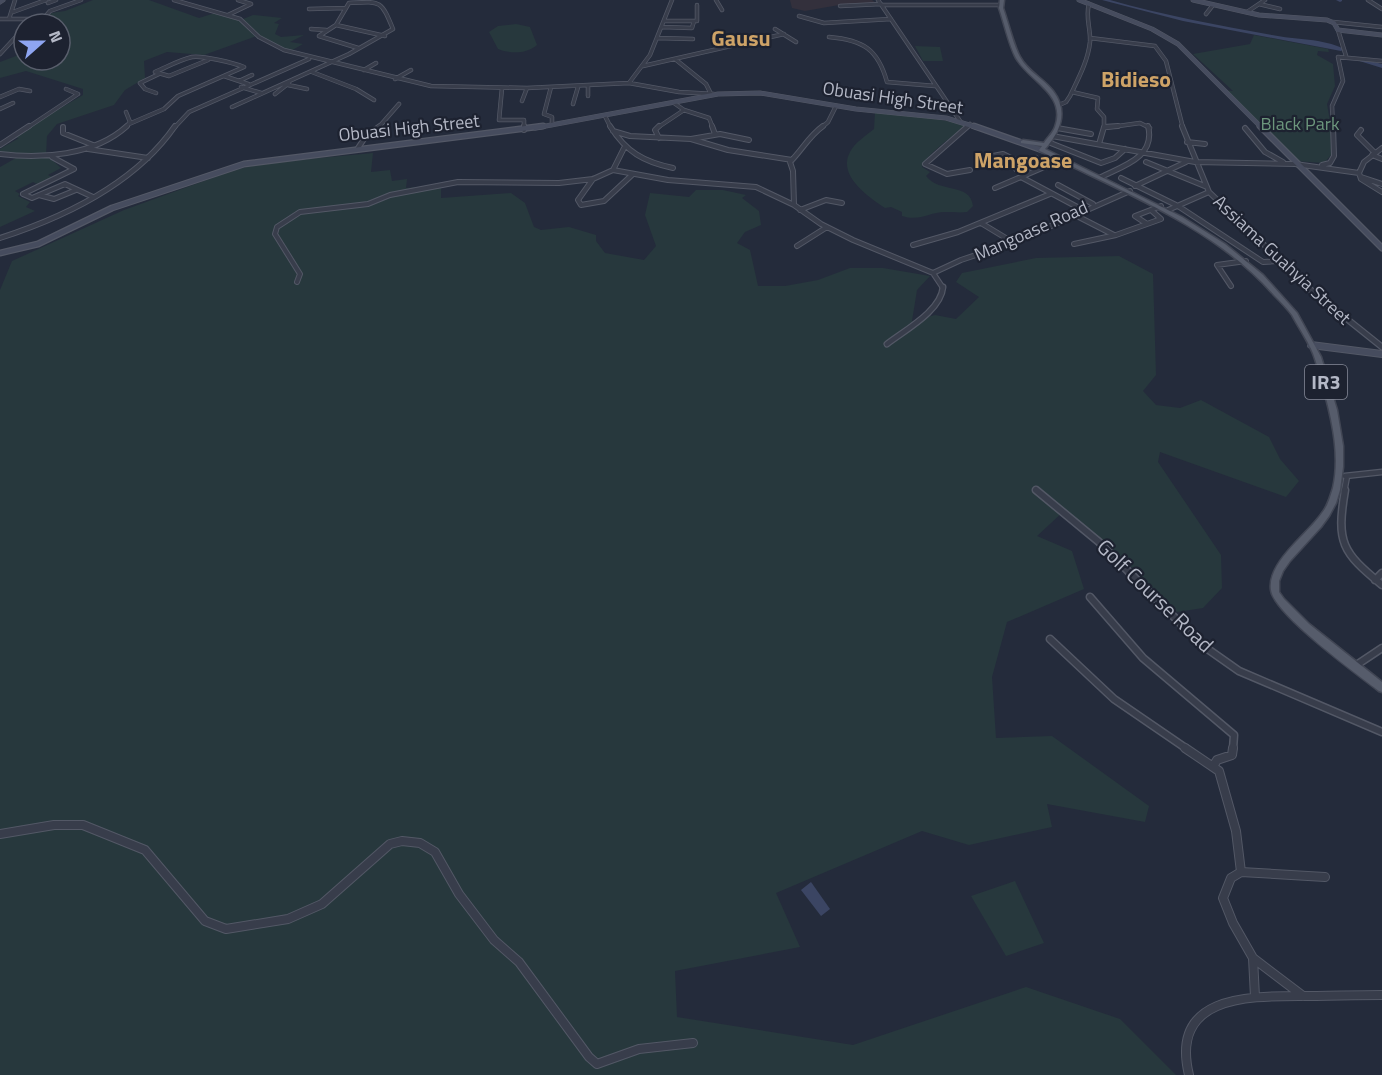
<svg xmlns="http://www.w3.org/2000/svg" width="1382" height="1075" viewBox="0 0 1382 1075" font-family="'Titillium Web',sans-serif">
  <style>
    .medical { fill: #33303c }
    .green { fill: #27383d }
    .water { fill: #3b4563 }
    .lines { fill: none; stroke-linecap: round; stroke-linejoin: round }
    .river { fill: #3b4563; fill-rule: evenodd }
    .street-far4-casing { stroke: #535866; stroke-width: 4.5 }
    .street-far3-casing { stroke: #535866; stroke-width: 6 }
    .street-far2-casing { stroke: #535866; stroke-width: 7 }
    .street-far1-casing { stroke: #535866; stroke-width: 9 }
    .street-casing { stroke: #535866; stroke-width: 10 }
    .secondary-far2-casing { stroke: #535866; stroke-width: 5 }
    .secondary-far1-casing { stroke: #535866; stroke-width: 7 }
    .secondary-casing { stroke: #535866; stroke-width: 8 }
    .primary-casing { stroke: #414654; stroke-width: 3 }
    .street-far4 { stroke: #383d4b; stroke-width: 3 }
    .street-far3 { stroke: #383d4b; stroke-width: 4 }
    .street-far2 { stroke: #383d4b; stroke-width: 4.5 }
    .street-far1 { stroke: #383d4b; stroke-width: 6 }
    .street { stroke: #383d4b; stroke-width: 8 }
    .secondary-far2 { stroke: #464c5e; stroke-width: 4 }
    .secondary-far1 { stroke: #464c5e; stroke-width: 4.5 }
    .secondary { stroke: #464c5e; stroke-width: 6 }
    .primary { fill: #565c6b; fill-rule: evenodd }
    .labels { text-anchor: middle; stroke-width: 4.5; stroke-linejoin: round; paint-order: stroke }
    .far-street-label { font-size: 18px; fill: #b4b8c6; stroke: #1d2230 }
    .far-park-label { font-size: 18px; fill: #6c967c; stroke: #1d2230 }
    .shield { fill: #1d2230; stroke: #878b99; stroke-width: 1.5 }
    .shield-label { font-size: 20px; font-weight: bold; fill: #b4b8c6 }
    .street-label { font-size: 21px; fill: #b4b8c6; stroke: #1d2230 }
    .far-district-label { font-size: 22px; font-weight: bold; fill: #cea367; stroke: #1d2230 }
  </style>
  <rect width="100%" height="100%" fill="#242b3b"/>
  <path class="medical" d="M790,0h82l4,3 -37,2 -34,6 -13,-3z"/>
  <path class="green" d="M93,0h56l50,18 16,-5 24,7 18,16 -53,19 -37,-3 -23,9 1,17 -20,12 -11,15 -57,19 -10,12 -1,19 -46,-3v-3l19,-11h-5l1,-3 68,-40v-6l-57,-18 -26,7v-16l24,-9v7h36v-36h-27l2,-3 12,-2 4,-6 14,-2z
    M253,15l29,3 -8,5 5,1 -4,10 6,3 23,-2 -14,7 13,2 -14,8 -28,-15 -18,-18z
    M516,24l14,3 7,18c-10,9 -27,9 -39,4l-9,-17 9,-6z
    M1254,35l74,14 1,3 -11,-1 -1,4 16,9 2,22 -8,18 4,23v28l-7,8 -28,-2 -71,-71 8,1 -40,-37 57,-10z
    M915,46l25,1 3,14h-20z
    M875,112l52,5 39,8c-11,10 -41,30 -44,42l8,5 -4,4c14,18 44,6 47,30l-6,6c-8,1 -13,0 -20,0 -17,-1 -26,10 -45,4v-4l-11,-5 -6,1c-16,-11 -48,-32 -35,-56 4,-9 17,-17 24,-23z
    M373,153l-2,19 19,-2 2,11 15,-2 -1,9 35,-3v13l70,-5 14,10 9,24 7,3 28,-3 27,8v6l9,12 39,7 12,-14 -11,-31 5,-22 39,4 7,-7h27l23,5 -4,3 17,13 2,14 -16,7 -8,11 13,7 8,36h27l33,-6 32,-12h33l47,8 -13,14 -5,31 23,-6 21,4 23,-22 -23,-15 6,-9 74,-15 83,-2 34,18 3,101 -13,16 13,14 24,3 21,-8 68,37 11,22 19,22 -13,16 -126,-45 -2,10 63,93 1,33 -19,20 -26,4 -41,-41 -71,-61 -28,26 35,15 12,38 -77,33 -15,55 4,61 56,-2 97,70 -4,16 -98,-18 5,23 -83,18 -47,-14 -146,62 24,54 -125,24 2,46 176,28 173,-58 94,32 56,56h-1176v-785l12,-29 112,-51 110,-40 31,-7z
    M16,158h34l11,10 -13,7 6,3 -15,7 -6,-3 -18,9 5,3 -2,2 12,6 -4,5 9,4 -35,16v-60z
    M1015,881l29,62 -38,13 -35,-60z"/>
  <path class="water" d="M811,882l19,27 -9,7 -20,-26z"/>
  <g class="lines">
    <path class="river" d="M1102,0h8c53,15 107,25 162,35 23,5 51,3 72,14l-3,2 -158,-30z
      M1336,0h6v1l-2,1z
      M1353,57l29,7v4l-29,-9z"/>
    <defs>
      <path id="street-far4" d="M174,0l66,19 19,18 25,13 147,36 96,2 102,-5 50,9 35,2
        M716,0l6,10
        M878,0l82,121
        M1368,0l14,9
        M48,3l8,-3
        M1259,4l21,5
        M882,5h119
        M840,6l41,-2
        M309,9l37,-1
        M13,12l33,-12
        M1247,12l18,-12
        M1206,14l7,-9
        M228,15l23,-11 -13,-4
        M799,16l25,7 67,-4
        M0,19h9l6,-19
        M9,19h21l-3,5
        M30,19l14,-1 6,-7 31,-11
        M664,21h33v-16
        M1333,22l49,5
        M662,27l30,1 2,-7
        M311,29l15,1
        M775,29l21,13
        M1338,30l8,26
        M829,37c34,3 49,12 58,45l48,4
        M657,38l36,1
        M1090,38l65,8 11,15 17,67
        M358,48l-39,-12 17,-11 49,11
        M0,54l24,-26
        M675,59l31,25 5,10
        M643,66l141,-32
        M364,70l12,-7
        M155,72l14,4 39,-16
        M312,72l44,17 18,11
        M224,76l24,8
        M395,79l16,-9
        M239,81l13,-6
        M629,83l21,-28 22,-55
        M288,85l19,4
        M241,87l20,6
        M551,87l-7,27 8,3v8
        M588,87v9
        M502,88l-3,32h25v8
        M1072,92l26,6 -1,11 7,8v10
        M156,93l-11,-4 -5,-6 19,-9
        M275,94l14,-11
        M0,97l19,-8 11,2
        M522,101l5,-13
        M674,103l10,7 25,8 4,10
        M573,104l5,-17
        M1059,105l7,-3 4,-6c8,-17 18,-35 20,-54 1,-13 -5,-25 -1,-38
        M232,107l117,-53 44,-25c-12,-29 -12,-28 -44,-26l-13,22
        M0,109l13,-6
        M605,116l6,12
        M129,124l35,-15 14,-13 66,-29c-10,-4 -43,-12 -52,-10 -13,3 -25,10 -37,15
        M27,128l51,-34 -12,-5
        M125,128l5,-6 -4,-10
        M174,128l15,-16 120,-53
        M378,128l21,-24
        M657,128l27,-18
        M821,128l7,-6 8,-16
        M966,128l4,-4
        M1104,128l36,-5 10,5
        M1333,128l-1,-22 11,-25 -5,-24 44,4"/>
      <path id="street-far3" d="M524,126v4
        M610,126c16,26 34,36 63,42
        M712,126l3,8
        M968,126l-43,38 22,10 23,-4
        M1182,126l27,66 100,96
        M63,127v6l30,12
        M1057,128l34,6
        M1245,128l20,24 18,10
        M1361,130l-4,5 18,18
        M613,131l17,5 61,3 37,11 64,10
        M1052,136l143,26 100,2 64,9
        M659,138l-4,-8 4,-4
        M691,139l29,-5 29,6
        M1048,142l53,21 14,-5 10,-9
        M1187,142l18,2
        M1099,144l5,-17 14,-1
        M0,145l29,-19
        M358,148l8,-12 14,-10
        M1382,148l-18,14 -5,11 2,6 21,13
        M88,149l60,9
        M0,154c41,5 94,2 127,-28
        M1372,155l10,4
        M993,156l10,-2 33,16
        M1063,159l-42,18 60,32
        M1146,162l61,25
        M1322,165l8,-2 4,-7 -1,-30
        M1016,169l20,-11
        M613,170l55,10 88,7 38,18 27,19 32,16 80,33 10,15
        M1101,177c22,-11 55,-20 47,-51
        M1361,177l21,7
        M1121,178l57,28 85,56 15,-1
        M593,179l-15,21 3,5 23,-4 29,-27
        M1058,185l35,19
        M1135,186l51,-24
        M995,188l26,-11
        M23,194l51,-25 -22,-12
        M23,194l9,4 33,-14 28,13
        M39,195l15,4 22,-9
        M794,205l-1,-34 -3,-9c12,-12 19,-26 33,-36
        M800,210l26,-10 16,3
        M1168,210l41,-18
        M1073,214l41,21
        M981,223l33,20
        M1147,224l14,-5 -10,-9
        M0,238c65,-21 135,-54 175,-112
        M1074,244l42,-9 31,-11 -12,-8 26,-10
        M913,245l45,-13 92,-38
        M797,246l30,-19
        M933,273l28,-13 54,-18 115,-51
        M297,282l3,-8 -25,-40 2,-7 23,-15 68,-8 22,-9 68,-13 101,1 34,-4 20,-9 11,-22
        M1231,286l-14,-21 29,-4"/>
      <path id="street-far2" d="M1307,287l75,60
        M887,344c18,-14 54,-33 56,-57
        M1345,476l37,-4
        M1036,490l2,2
        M1344,492l3,-16"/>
      <path id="street-far1" d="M1036,490l63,52 103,103 37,26 143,61
        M1345,490c-9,53 -3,62 37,95
        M1375,580l7,-7
        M1090,597l53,61 91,77 -1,14
        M1050,639l64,60 73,50
        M1355,666l27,-18"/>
      <path id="street" d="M1185,748l34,23 17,60 5,41
        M1214,765l3,-5 15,-5 1,-7
        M0,834l54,-9h29l62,25 60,71 21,8 62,-10 34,-15 68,-60 12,-3 18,2 15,9 24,42 35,46 25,22 70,95 8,7 42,-15 54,-6
        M1253,958l2,39
        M1303,996l-50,-38 -20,-35 -10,-25 8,-20 10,-6 84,5
        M1189,1075c-19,-78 56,-79 110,-79 28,0 55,-1 83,-1"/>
      <path id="secondary-far2" d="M1079,0l73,29 26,15 84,84
        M1193,0l66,15 68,5 7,3 4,7 44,5
        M0,2l3,-2
        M535,128l183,-34 42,-1 96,16 90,9 33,10"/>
      <path id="secondary-far1" d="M974,126l68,24
        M1260,126l122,122
        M0,253l38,-9 74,-36 132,-44 299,-38"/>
      <path id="secondary" d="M1311,345l71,9"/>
      <path id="primary" d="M1000,0h4l-1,8c5,14 10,36 17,49 8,15 23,21 33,34 16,21 7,41 -8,58l137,68 43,27 38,31 34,38 24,44 16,53 6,36v21l-3,23 -4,13 -7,13 -8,11 -31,34 -7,10 -4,10v11l5,7 25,25 73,58v10l-3,-1c-22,-17 -105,-77 -108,-101 -4,-28 37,-56 51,-77 6,-7 8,-16 11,-25 7,-31 0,-64 -8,-94 -3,-11 -6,-23 -10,-35 -4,-14 -16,-31 -23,-44 -5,-7 -12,-14 -18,-20 -60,-69 -154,-104 -234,-144l-1,-1 3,-4 -21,-3v-2l2,-1 21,3c3,-5 9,-10 11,-16 12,-33 -25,-45 -39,-69 -7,-13 -12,-36 -17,-50z"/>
    </defs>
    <use href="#street-far4" class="street-far4-casing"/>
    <use href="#street-far3" class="street-far3-casing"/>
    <use href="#street-far2" class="street-far2-casing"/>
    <use href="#street-far1" class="street-far1-casing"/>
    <use href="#street" class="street-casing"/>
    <use href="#secondary-far2" class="secondary-far2-casing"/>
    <use href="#secondary-far1" class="secondary-far1-casing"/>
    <use href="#secondary" class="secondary-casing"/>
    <use href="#primary" class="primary-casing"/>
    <use href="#street-far4" class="street-far4"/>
    <use href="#street-far3" class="street-far3"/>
    <use href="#street-far2" class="street-far2"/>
    <use href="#street-far1" class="street-far1"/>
    <use href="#street" class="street"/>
    <use href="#secondary-far2" class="secondary-far2"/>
    <use href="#secondary-far1" class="secondary-far1"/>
    <use href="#secondary" class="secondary"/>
    <use href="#primary" class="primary"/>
  </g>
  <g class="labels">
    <g class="far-street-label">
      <text transform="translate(893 98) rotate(8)" y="6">Obuasi High Street</text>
      <text transform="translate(409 128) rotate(-6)" y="6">Obuasi High Street</text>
      <text transform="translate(1031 231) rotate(-24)" y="6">Mangoase Road</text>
      <text transform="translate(1282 260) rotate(43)" y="6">Assiama Guahyia Street</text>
    </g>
    <g class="far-park-label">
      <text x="1300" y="130">Black Park</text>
    </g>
    <rect class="shield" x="1305" y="365" width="42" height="34" rx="4.5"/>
    <g class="shield-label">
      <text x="1326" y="389">IR3</text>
    </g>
    <g class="street-label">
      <text transform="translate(1155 596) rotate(44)" y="7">Golf Course Road</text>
    </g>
    <g class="far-district-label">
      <text x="741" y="46">Gausu</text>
      <text x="1136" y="87">Bidieso</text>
      <text x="1023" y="168">Mangoase</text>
    </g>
  </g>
  <g transform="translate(42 42) rotate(69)"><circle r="28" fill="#1d2230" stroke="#595e6c" stroke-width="1.5"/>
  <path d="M0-4.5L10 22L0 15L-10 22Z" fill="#8ea5f1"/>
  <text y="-9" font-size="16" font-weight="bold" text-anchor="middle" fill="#b4b8c6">N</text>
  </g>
</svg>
